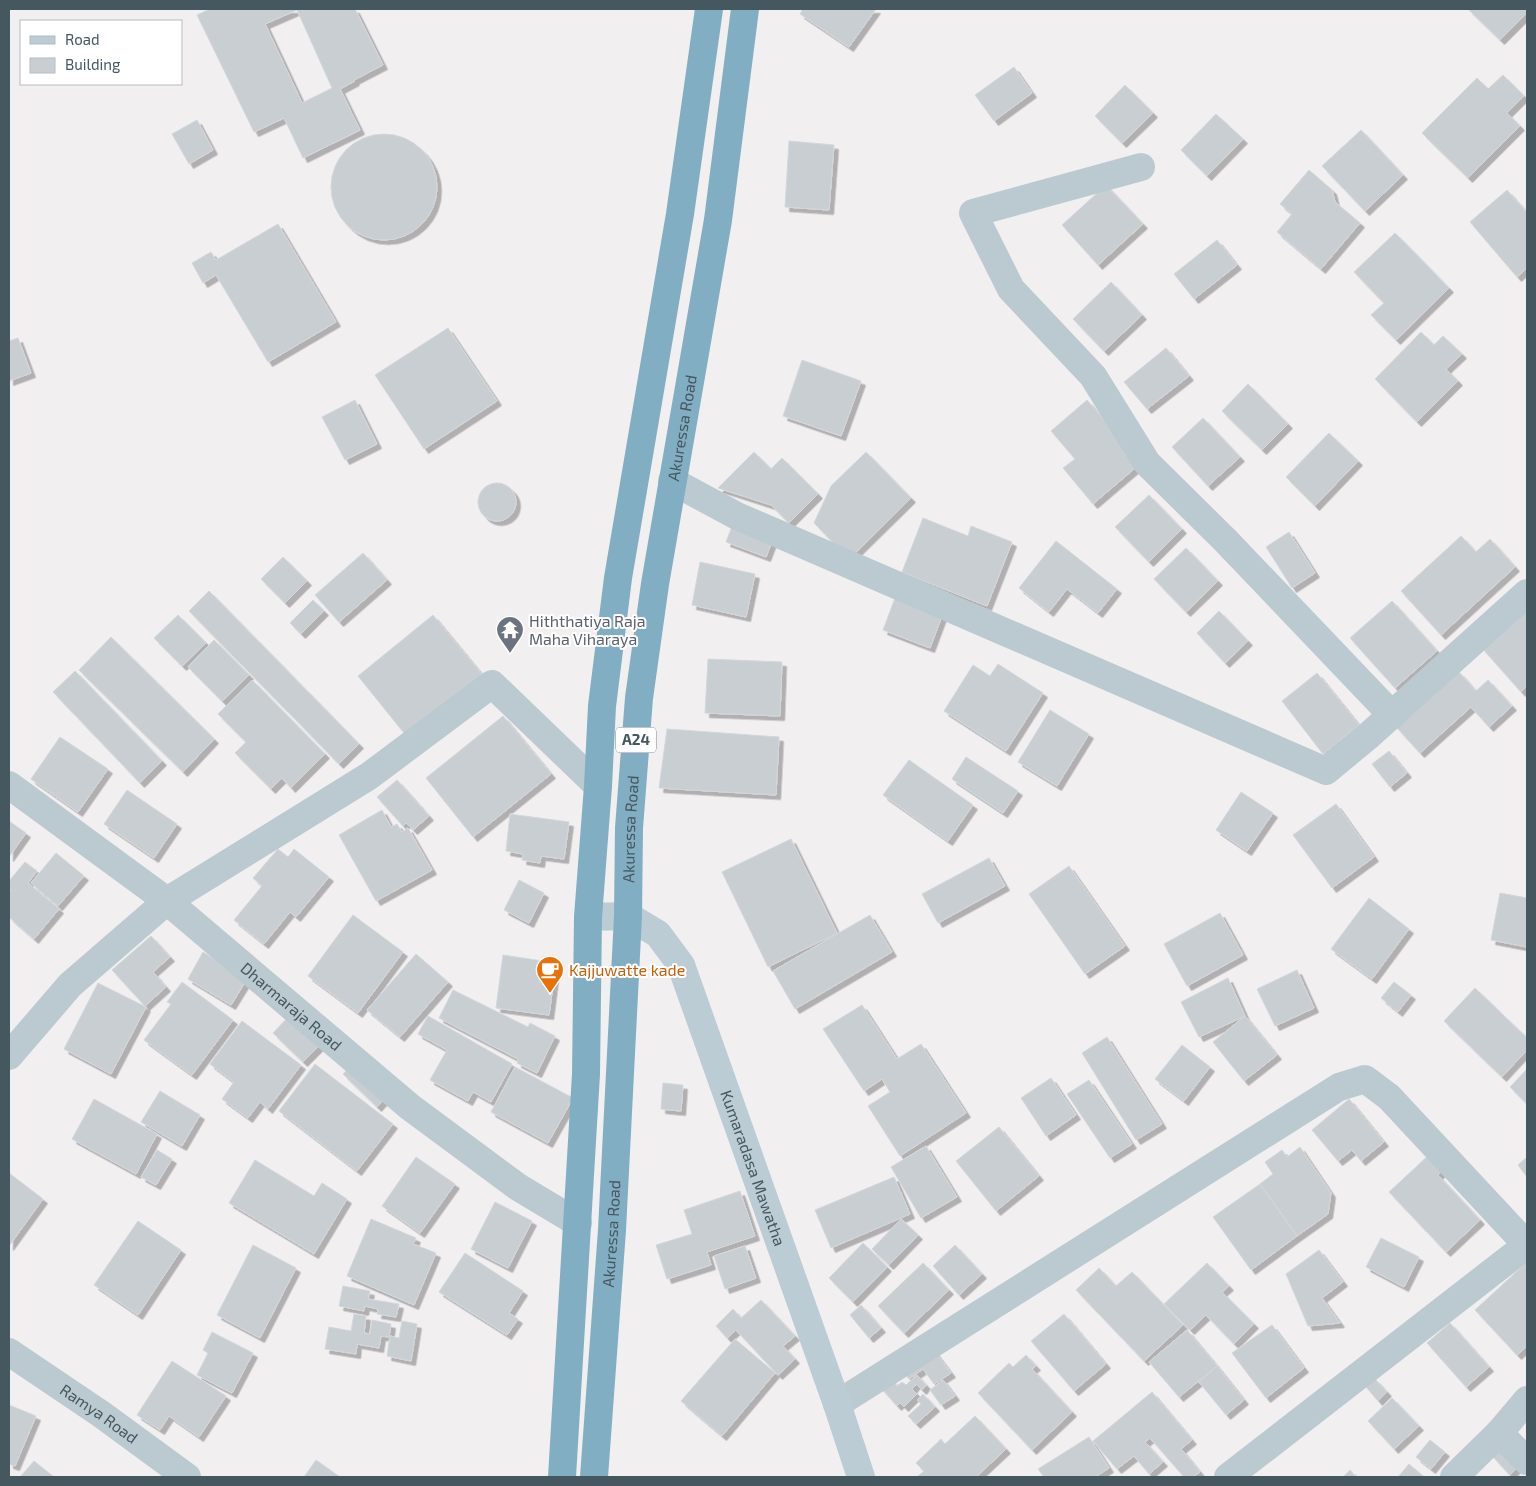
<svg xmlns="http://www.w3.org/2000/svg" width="1536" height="1486" viewBox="0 0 1536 1486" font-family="'Exo 2',sans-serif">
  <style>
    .building { fill: #c9ced2; stroke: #d3d7dc; fill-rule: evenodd; filter: url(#shadow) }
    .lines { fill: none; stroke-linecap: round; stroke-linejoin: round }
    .street { stroke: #bbcad0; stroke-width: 28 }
    .secondary { stroke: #bbccd5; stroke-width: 28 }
    .highway { stroke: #82aec3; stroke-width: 28 }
    .labels { text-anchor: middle; stroke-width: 4; stroke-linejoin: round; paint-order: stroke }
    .shield { fill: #fff; stroke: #7d898f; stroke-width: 1 }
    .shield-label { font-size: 15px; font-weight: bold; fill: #45575f }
    .street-label { font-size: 16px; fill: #45575f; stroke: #fff }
    .worship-label { font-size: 16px; fill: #5b616d; stroke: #fff; text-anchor: start }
    .food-label { font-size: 16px; fill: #c56008; stroke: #fff; text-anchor: start }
  </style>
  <defs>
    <filter id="shadow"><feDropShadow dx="4.5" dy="4.5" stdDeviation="0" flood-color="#0004"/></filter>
  </defs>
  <rect width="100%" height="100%" fill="#f2eff0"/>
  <path class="building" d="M210,9h145l28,56 -29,15 1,1 -15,8 20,41 -57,28 -19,-40 -30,14 -57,-117zM297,10l35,78 -30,15 -37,-79z
    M803,9h73l-27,38 -49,-33z
    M1468,9h59v4l-27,27z
    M1014,67l18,26 -38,28 -19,-26z
    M1503,75l21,21 -17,17 13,13 -52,52 -46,-45 55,-55 11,11z
    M1125,85l28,28 -31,30 -27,-27z
    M1216,114l27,25 -36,37 -26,-26z
    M197,120l16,30 -24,14 -17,-30z
    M1361,130l42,45 -38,36 -43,-45z
    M331 187a53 53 0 1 1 106 0a53 53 0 1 1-106 0Z
    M789,141l45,4 -5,65 -44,-3z
    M1309,170l23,20 3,12 25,21 -39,46 -44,-37 15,-18 -12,-10z
    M1106,185l37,39 -45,41 -36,-40z
    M1507,190l20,23v55l-10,9 -47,-55z
    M278,224l58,98 -68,40 -52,-87 -13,8 -11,-20 19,-11 5,8z
    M1395,233l54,55 -53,52 -25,-25 13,-12 -30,-31z
    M1217,240l20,25 -43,34 -20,-25z
    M1111,282l31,33 -38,36 -31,-32z
    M448,328l49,73 -73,48 -49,-74z
    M1421,332l13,13 9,-9 19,18 -16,15 12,12 -41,41 -42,-43z
    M18,338l13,35 -22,8v-40z
    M1166,348l23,28 -42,33 -23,-27z
    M802,360l59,21 -20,55 -58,-20z
    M1248,384l40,40 -26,26 -40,-39z
    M355,400l22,44 -32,16 -23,-43z
    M1087,400l54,63 -48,41 -30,-36 12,-9 -24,-28z
    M1203,418l37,39 -32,29 -36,-39z
    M1329,433l29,28 -43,45 -29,-29z
    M754,452l17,17 11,-11 36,36 -29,29 -18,-18 -53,-17z
    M866,452l45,46 -62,61 -35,-36 17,-37z
    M478 502a19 19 0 1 1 38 0a19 19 0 1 1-38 0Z
    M1149,495l33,34 -33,33 -34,-35z
    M923,518l45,18 3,-10 41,16 -25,64 -85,-34z
    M734,521l40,15 -8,21 -40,-15z
    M1289,532l26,41 -23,15 -26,-41z
    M1461,536l15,16 14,-13 25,28 -74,68 -40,-44z
    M1056,541l61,48 -19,24 -31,-24 -18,23 -30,-24z
    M1186,548l32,33 -32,31 -32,-33z
    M363,553l24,27 -48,42 -24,-27z
    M283,557l24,24 -22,22 -24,-24z
    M700,562l55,12 -9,43 -54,-12z
    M898,590l47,18 -15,40 -47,-18z
    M209,591l150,153 -20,20 -150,-153z
    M313,600l11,11 -23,23 -11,-11z
    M1392,601l45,50 -42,37 -45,-50z
    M1527,607v79l-6,6 -39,-44z
    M1219,611l29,30 -23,22 -28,-30z
    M178,615l28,28 -24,23 -28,-28z
    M433,615l51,62 -76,61 -50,-62z
    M111,637l103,102 -31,33 -104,-102z
    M214,640l35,35 -27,26 -34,-34z
    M708,659l74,3 -2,54 -75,-3z
    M998,664l45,29 -37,58 -62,-40 29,-46 17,11z
    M75,671l87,90 -22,22 -87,-91z
    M1459,672l17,19 12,-11 24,26 -23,21 -18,-20 -51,46 -23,-25z
    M1317,673l42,52 -36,29 -41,-53z
    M252,680l73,74 -34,34 -9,-10 -11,11 -36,-36 11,-11 -28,-28z
    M1050,710l39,24 -32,52 -39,-24z
    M503,716l48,58 -78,63 -47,-59z
    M667,729l112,8 -3,58 -117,-7z
    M60,737l48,32 -30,43 -47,-33z
    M1389,751l18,22 -17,14 -18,-23z
    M966,757l52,34 -15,22 -51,-34z
    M909,760l64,45 -25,36 -65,-46z
    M397,780l32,36 -16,14 -7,-7 -3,3 -26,-29z
    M127,790l50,34 -23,34 -50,-34z
    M1241,792l32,21 -26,38 -31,-21z
    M1336,804l38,53 -42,31 -39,-53z
    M382,810l9,17 6,-3 5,8 6,-4 24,42 -56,31 -37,-66z
    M510,814l59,8 -5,37 -23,-3 -1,7 -18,-3 1,-6 -17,-3z
    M9,821l17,12 -17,24z
    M791,839l46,94 -69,34 -46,-95z
    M278,849l10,8 6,-8 35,28 -33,40 -6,-5 -26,32 -30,-24 28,-34 -9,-8z
    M56,853l28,23 -26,30 -27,-23z
    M989,858l16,28 -67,37 -16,-29z
    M25,862l12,9 -9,12 31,26 -25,30 -25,-22v-24l2,-3 -2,-2v-7z
    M1069,866l56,80 -40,28 -56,-80z
    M519,880l25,13 -15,30 -25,-13z
    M1500,893l27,5v49l-36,-7z
    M1369,898l40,31 -37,50 -41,-30z
    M1220,913l23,42 -56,31 -23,-42z
    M353,915l50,37 -45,61 -50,-37z
    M870,915l22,37 -97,57 -22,-38z
    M151,936l19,21 -17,15 13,15 -21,19 -33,-36z
    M203,952l44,27 -16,26 -43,-26z
    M416,954l32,28 -48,55 -33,-27z
    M503,955l53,8 -7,52 -53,-7z
    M1297,970l17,38 -39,18 -18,-37z
    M1228,978l17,38 -46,21 -18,-35z
    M182,982l51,38 -41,55 -48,-35 27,-36 -4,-2z
    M1394,982l17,13 -13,17 -17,-14z
    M98,983l48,24 -35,67 -47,-25z
    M1475,988l52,50v12l-25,27 -58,-56z
    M453,990l75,37 2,-4 25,13 -18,37 -20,-10 1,-4 -79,-41z
    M862,1005l35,54 24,-15 45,69 -66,43 -32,-50 22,-14 -8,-13 -18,12 -41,-62z
    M290,1015l31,29 -18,18 -30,-29z
    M428,1016l84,48 -21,38 -18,-10 -5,9 -38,-21 17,-30 -29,-16z
    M1245,1016l32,39 -33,26 -31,-39z
    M242,1021l59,44 -33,44 -8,-7 -12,16 -26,-19 12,-17 -24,-18z
    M1107,1037l55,87 -26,16 -54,-87z
    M1182,1045l28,22 -26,34 -29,-22z
    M354,1063l34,32 -11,12 -34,-33z
    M315,1064l78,60 -36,47 -78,-60z
    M515,1067l58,31 -25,45 -57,-31z
    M1527,1069v35l-17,-17z
    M1051,1078l25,37 -30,21 -25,-38z
    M1089,1080l43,64 -22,14 -43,-64z
    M663,1083l20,2 -2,26 -20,-2z
    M160,1091l40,24 -18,31 -41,-24z
    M94,1099l63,35 -21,40 -64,-35z
    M1349,1099l35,43 -23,19 -9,-11 -14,11 -26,-31z
    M999,1127l40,49 -43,35 -40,-50z
    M926,1146l31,51 -36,21 -30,-51z
    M1300,1147l31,46 -3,21 -31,22 -37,-52 13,-10 -8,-12 17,-12 5,7z
    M157,1150l15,9 -16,26 -15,-8z
    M1431,1153l14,15 -7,7 42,45 -34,32 -57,-60z
    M416,1157l39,27 -35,49 -38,-27z
    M1527,1157v20l-9,-12z
    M255,1160l59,36 8,-13 25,16 -33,55 -85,-51z
    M9,1173l34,26 -34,47z
    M894,1177l16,37 -79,34 -16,-38z
    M1260,1184l37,52 -46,34 -38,-53z
    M740,1191l15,45 -48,16 4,13 -44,14 -11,-34 36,-11 -8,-24z
    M495,1202l37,19 -24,47 -37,-19z
    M371,1219l45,19 -3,6 23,9 -22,52 -67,-29z
    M901,1219l17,16 -29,30 -17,-16z
    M138,1221l43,29 -43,65 -44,-30z
    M1381,1238l38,19 -15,30 -38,-20z
    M863,1243l24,24 -34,35 -24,-24z
    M253,1245l43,23 -36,70 -43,-23z
    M955,1245l27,29 -23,21 -26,-29z
    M745,1246l11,32 -31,11 -11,-33z
    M1319,1250l24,32 -21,16 18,25 -32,3 -22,-52z
    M465,1253l58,38 -14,22 9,6 -11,16 -68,-43z
    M1527,1262v84l-10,9 -42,-45z
    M923,1263l26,27 -45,43 -26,-27z
    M1207,1263l22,23 -7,6 32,32 -20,20 -28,-29 -16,15 -26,-26z
    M1099,1268l17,18 16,-14 51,53 -39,36 -68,-71z
    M343,1286l27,5 -2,8 31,5 -3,13 -19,-3 1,-5 -13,-3 -1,5 -25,-5z
    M761,1300l34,36 -12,10 12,13 -17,16 -42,-45 -9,8 -11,-12 17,-17 8,9z
    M861,1305l20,23 -12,10 -19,-23z
    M354,1314l12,2 -2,17 6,1 2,-14 19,4 -2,13 -8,-1 -2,12 -22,-4 -1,10 -31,-5 4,-22 22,4z
    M1064,1314l42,50 -32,27 -43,-50z
    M402,1321l15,3 -6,37 -24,-5 3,-20 9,2z
    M1450,1323l39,44 -23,20 -39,-44z
    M1272,1325l32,43 -38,30 -34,-45z
    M1187,1330l30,36 -38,31 -30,-35z
    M212,1332l41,21 -21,40 -35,-18 11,-22 -5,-3z
    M735,1339l40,34 -53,63 -41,-35z
    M932,1348l19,25 -17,11 -11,-15 -14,10 -7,-9z
    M1026,1355l10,11 -4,3 40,43 -40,38 -54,-57 31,-30 4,4z
    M172,1361l54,35 -27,41 -30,-21 -9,14 -23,-15z
    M1217,1366l27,34 -18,15 -27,-33z
    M917,1375l9,10 -4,5 -6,-6 -4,5 5,5 -13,13 -4,-4 -3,3 -17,-19 10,-9 7,8 5,-4 4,3z
    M1375,1379l12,13 -9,9 -12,-14z
    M943,1380l12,16 -14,9 -11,-15z
    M1152,1392l40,48 -11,9 19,23 -7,5h-9l-34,-39 -5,4 18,20 -14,12 -15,-18 -17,13 -24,-28z
    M923,1394l12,13 -19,17 -8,-8 13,-12 -4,-4z
    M1392,1398l27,28 -25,23 -26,-28z
    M9,1405l27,11 -21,50 -6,-2z
    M975,1416l31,33 -30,28h-59l7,-6 -8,-8 25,-24 4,5z
    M1089,1437l20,31 -14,9h-51l-6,-8z
    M1430,1440l15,12 -14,17 -15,-12z
    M1503,1447l17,17 -10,11 -17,-18z
    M316,1460l24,17h-36z
    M34,1461l20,16h-34z
    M1409,1464l14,12 -1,1h-24z
    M1350,1470l6,7h-13z"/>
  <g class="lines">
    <g class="street">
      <path d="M1141,167l-168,46 38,76 82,87 54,87 79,78 166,174"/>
      <path d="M672,481l65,35 589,255 41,-34 160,-144"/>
      <path id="s1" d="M9,785l158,116 243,206 108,80 60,36"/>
      <path d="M9,1056l61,-71 97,-84 202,-125 123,-92 106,102"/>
      <path id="s2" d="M9,1352l92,62 86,63"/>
      <path d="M837,1404l502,-317 26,-8 24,18 138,148"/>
      <path d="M1499,1433l28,28"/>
      <path d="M1228,1477l299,-232"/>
      <path d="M1454,1477l45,-44 28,-33"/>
    </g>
    <path class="secondary" id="s3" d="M588,917l40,-1 30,18 23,31 156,439 24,73"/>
    <g class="highway">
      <path d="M562,1477l24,-403 2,-157 10,-131 4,-80 16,-128 62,-364 29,-205"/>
      <path id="s4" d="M594,1477l18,-247 16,-314 1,-88 10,-130 16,-114 63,-364 27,-211"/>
    </g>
  </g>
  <defs>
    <symbol id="temple-pin" viewBox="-11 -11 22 30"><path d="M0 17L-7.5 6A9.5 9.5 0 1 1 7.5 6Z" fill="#6b7280" stroke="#fff"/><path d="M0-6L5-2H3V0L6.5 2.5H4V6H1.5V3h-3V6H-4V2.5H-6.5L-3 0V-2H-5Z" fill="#fff"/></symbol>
    <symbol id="cafe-pin" viewBox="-11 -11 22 30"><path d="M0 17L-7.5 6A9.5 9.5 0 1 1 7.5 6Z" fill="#e8710a" stroke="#fff"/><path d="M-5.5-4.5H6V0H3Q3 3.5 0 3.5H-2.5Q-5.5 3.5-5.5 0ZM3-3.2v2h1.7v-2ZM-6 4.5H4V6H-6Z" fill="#fff"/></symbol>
  </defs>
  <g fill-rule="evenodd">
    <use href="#temple-pin" x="494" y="614" width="32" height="43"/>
    <use href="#cafe-pin" x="534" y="954" width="32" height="43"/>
  </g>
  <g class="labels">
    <rect class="shield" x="616" y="727.5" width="40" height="25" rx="4"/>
    <g class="shield-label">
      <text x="636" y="745">A24</text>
    </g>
    <g class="street-label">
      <text dy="6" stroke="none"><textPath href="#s4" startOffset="1054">Akuressa Road</textPath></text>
      <text dy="6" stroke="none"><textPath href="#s4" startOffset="649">Akuressa Road</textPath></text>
      <text dy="6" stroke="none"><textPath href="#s1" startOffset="359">Dharmaraja Road</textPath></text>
      <text dy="6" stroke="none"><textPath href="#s3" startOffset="329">Kumaradasa Mawatha</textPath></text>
      <text dy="6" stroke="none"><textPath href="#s4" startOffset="244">Akuressa Road</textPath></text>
      <text dy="6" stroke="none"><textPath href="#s2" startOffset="109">Ramya Road</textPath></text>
    </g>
    <g class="worship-label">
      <text x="529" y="627">Hiththatiya Raja<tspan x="529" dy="18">Maha Viharaya</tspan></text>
    </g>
    <g class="food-label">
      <text x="569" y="976">Kajjuwatte kade</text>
    </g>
  </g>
  <rect width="1536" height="1486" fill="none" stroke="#45575f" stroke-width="20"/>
  <rect x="20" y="20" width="162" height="65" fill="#ffffff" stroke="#b5bcbf"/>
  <rect x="30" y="36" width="25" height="8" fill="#bbccd5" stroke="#b5bcbf"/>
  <text x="65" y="45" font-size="15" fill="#45575f">Road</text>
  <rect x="30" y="58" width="25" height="15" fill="#c9ced2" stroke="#b5bcbf"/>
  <text x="65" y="70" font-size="15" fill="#45575f">Building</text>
</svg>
